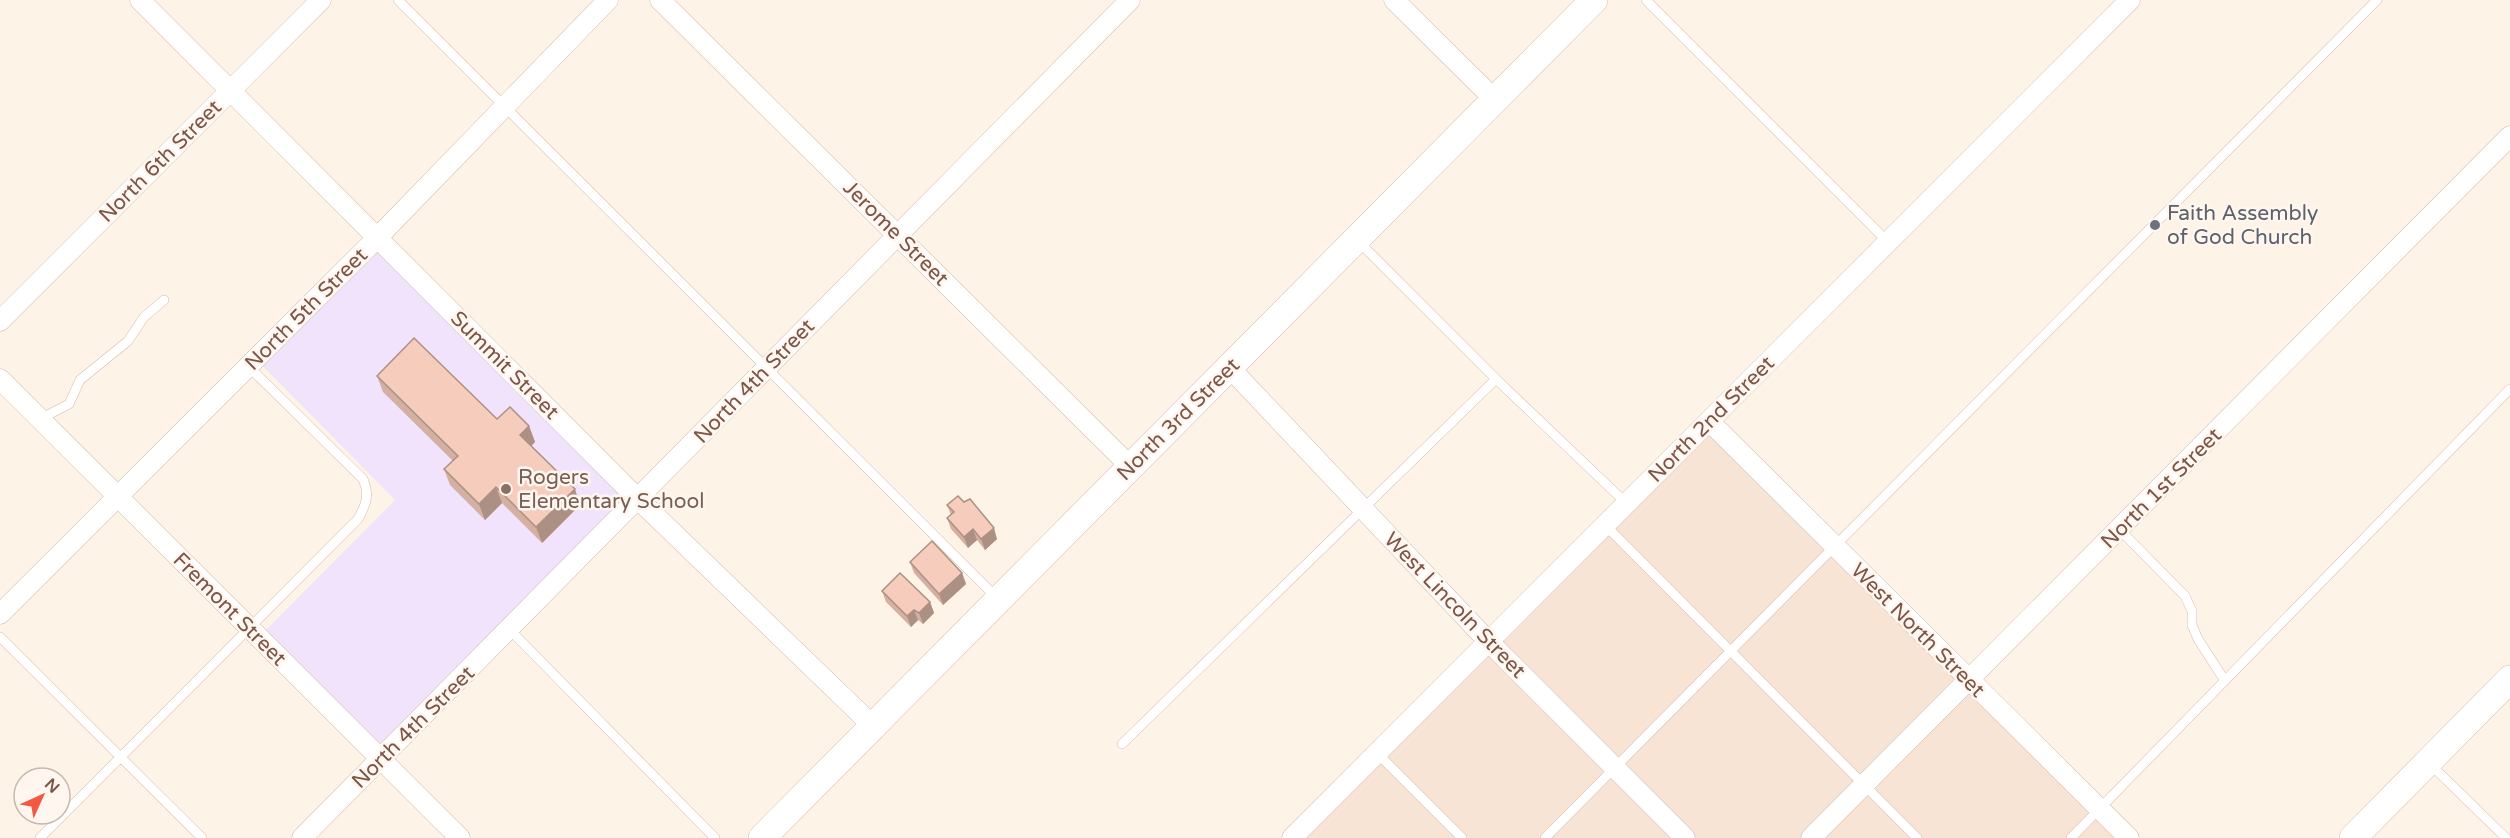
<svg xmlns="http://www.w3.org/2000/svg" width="2510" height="838" viewBox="0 0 2510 838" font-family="'Varela Round',sans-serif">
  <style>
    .residential { fill: #f7e4d5 }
    .education { fill: #f0e3fb }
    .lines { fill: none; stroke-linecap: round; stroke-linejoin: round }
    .lane-casing { stroke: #d4bbae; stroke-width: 10 }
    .street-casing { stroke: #d4bbae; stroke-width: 21 }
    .secondary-casing { stroke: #dabcad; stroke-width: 28 }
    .lane { stroke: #fff; stroke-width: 9 }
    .street { stroke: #fff; stroke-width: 20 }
    .secondary { stroke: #fff; stroke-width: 27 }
    .wall { fill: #d4b0a2 }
    .shaded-wall { fill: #ac9084 }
    .building { fill: #f6cdbc; stroke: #ac9084; stroke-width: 1.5 }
    .worship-dot { fill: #6b7280; stroke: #fff7ef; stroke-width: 2 }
    .education-dot { fill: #8d6e63; stroke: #fff7ef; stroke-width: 2 }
    .labels { text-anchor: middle; stroke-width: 5; stroke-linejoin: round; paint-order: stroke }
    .street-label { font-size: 21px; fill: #7b5548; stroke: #fff7ef }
    .worship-label { font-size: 21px; fill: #5b616d; stroke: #fff7ef; text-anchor: start }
    .education-label { font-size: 21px; fill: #785e54; stroke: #fff7ef; text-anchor: start }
  </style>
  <rect width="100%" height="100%" fill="#fef3e7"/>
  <path class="residential" d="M1709,421l418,417h-836z"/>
  <path class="education" d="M378,237l260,262 -257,260 -122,-122 136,-137 -139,-141z"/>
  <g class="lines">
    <defs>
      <path id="lane" d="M398,0l599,598
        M1646,0l242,242
        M1496,379l130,124
        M40,419l29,-15 11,-24 48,-39 16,-24 20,-17
        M1605,525l312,313
        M2120,530l65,66 7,15v14l6,14 27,42
        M509,629l206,209
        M0,637l202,201
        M1122,744l374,-365 -138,-138
        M1377,753l85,85
        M2430,764l76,74
        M40,838l318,-319c8,-14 12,-24 5,-40l-115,-113
        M1545,838l832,-838
        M2071,838l439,-449"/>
      <path id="street" d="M140,0l498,499 235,227
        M660,0l471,467
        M1394,0l101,100
        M0,321l321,-321
        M1229,367l259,274 197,197
        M0,379l460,459
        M1709,421l420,417
        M0,614l378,-377 230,-237
        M302,838l828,-838
        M1292,838l838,-838
        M1811,838l699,-702"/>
      <path id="secondary" d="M762,838l832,-838
        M2353,838l157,-159"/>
    </defs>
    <use href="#lane" class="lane-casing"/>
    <use href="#street" class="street-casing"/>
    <use href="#secondary" class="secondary-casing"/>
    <use href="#lane" class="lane"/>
    <use href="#street" class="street"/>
    <use href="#secondary" class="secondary"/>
  </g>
  <path class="wall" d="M377,376l120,43 32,7 6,16 -4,4 49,59 -38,38 -40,-40 -17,17 -35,-35 -6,-16 9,-8 -70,-69z
    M947,505l50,34 -12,11 -8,-10 -9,8 -17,-19 -4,-11 4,-3z
    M910,562l52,11 4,11 -23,21 -29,-32z
    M882,591l48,11 4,11 -11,11 -5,-4 -7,7 -25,-25z"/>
  <path class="shaded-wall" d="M529,426l6,16 -9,9 -6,-16z
    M496,487l6,16 -17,17 -6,-16z
    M575,489l5,16 -38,38 -6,-16z
    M994,528l3,11 -12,11 -4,-11z
    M973,529l4,11 -9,8 -4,-11z
    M962,573l4,11 -23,21 -4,-11z
    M930,602l4,11 -11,11 -4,-11z
    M914,610l4,10 -7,7 -4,-11z"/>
  <path class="building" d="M414,338l83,81 13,-12 19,19 -9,9 55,54 -39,38 -40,-40 -17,17 -35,-35 14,-13 -81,-80z
    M958,496l6,6 6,-3 24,29 -13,11 -8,-10 -9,8 -17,-19 7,-6 -7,-7z
    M932,541l30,32 -23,21 -29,-32z
    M900,573l30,29 -11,11 -5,-3 -7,6 -25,-25z"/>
  <circle class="worship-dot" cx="2155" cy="225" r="6"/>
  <circle class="education-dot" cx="506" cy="489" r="6"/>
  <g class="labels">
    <g class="street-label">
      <text transform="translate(160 161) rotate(-45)" y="7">North 6th Street</text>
      <text transform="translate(896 233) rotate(45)" y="7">Jerome Street</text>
      <text transform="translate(306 309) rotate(-45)" y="7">North 5th Street</text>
      <text transform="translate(505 365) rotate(45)" y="7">Summit Street</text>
      <text transform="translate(754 381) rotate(-46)" y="7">North 4th Street</text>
      <text transform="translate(1178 419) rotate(-45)" y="7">North 3rd Street</text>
      <text transform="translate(1711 419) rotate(-45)" y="7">North 2nd Street</text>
      <text transform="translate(2161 488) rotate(-45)" y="7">North 1st Street</text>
      <text transform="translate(1455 605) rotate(46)" y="7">West Lincoln Street</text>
      <text transform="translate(230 609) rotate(45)" y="7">Fremont Street</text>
      <text transform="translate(1918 630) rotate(45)" y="7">West North Street</text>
      <text transform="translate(413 727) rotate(-45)" y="7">North 4th Street</text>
    </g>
    <g class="worship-label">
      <text x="2167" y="220">Faith Assembly<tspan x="2167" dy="24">of God Church</tspan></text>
    </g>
    <g class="education-label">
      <text x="518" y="484">Rogers<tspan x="518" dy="24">Elementary School</tspan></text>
    </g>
  </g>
  <g transform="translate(42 796) rotate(45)"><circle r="28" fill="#fff7ef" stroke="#cab6ac" stroke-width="1.5"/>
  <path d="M0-4.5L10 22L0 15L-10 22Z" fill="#f25842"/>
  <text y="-9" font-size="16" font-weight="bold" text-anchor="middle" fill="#7b5548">N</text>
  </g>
</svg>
